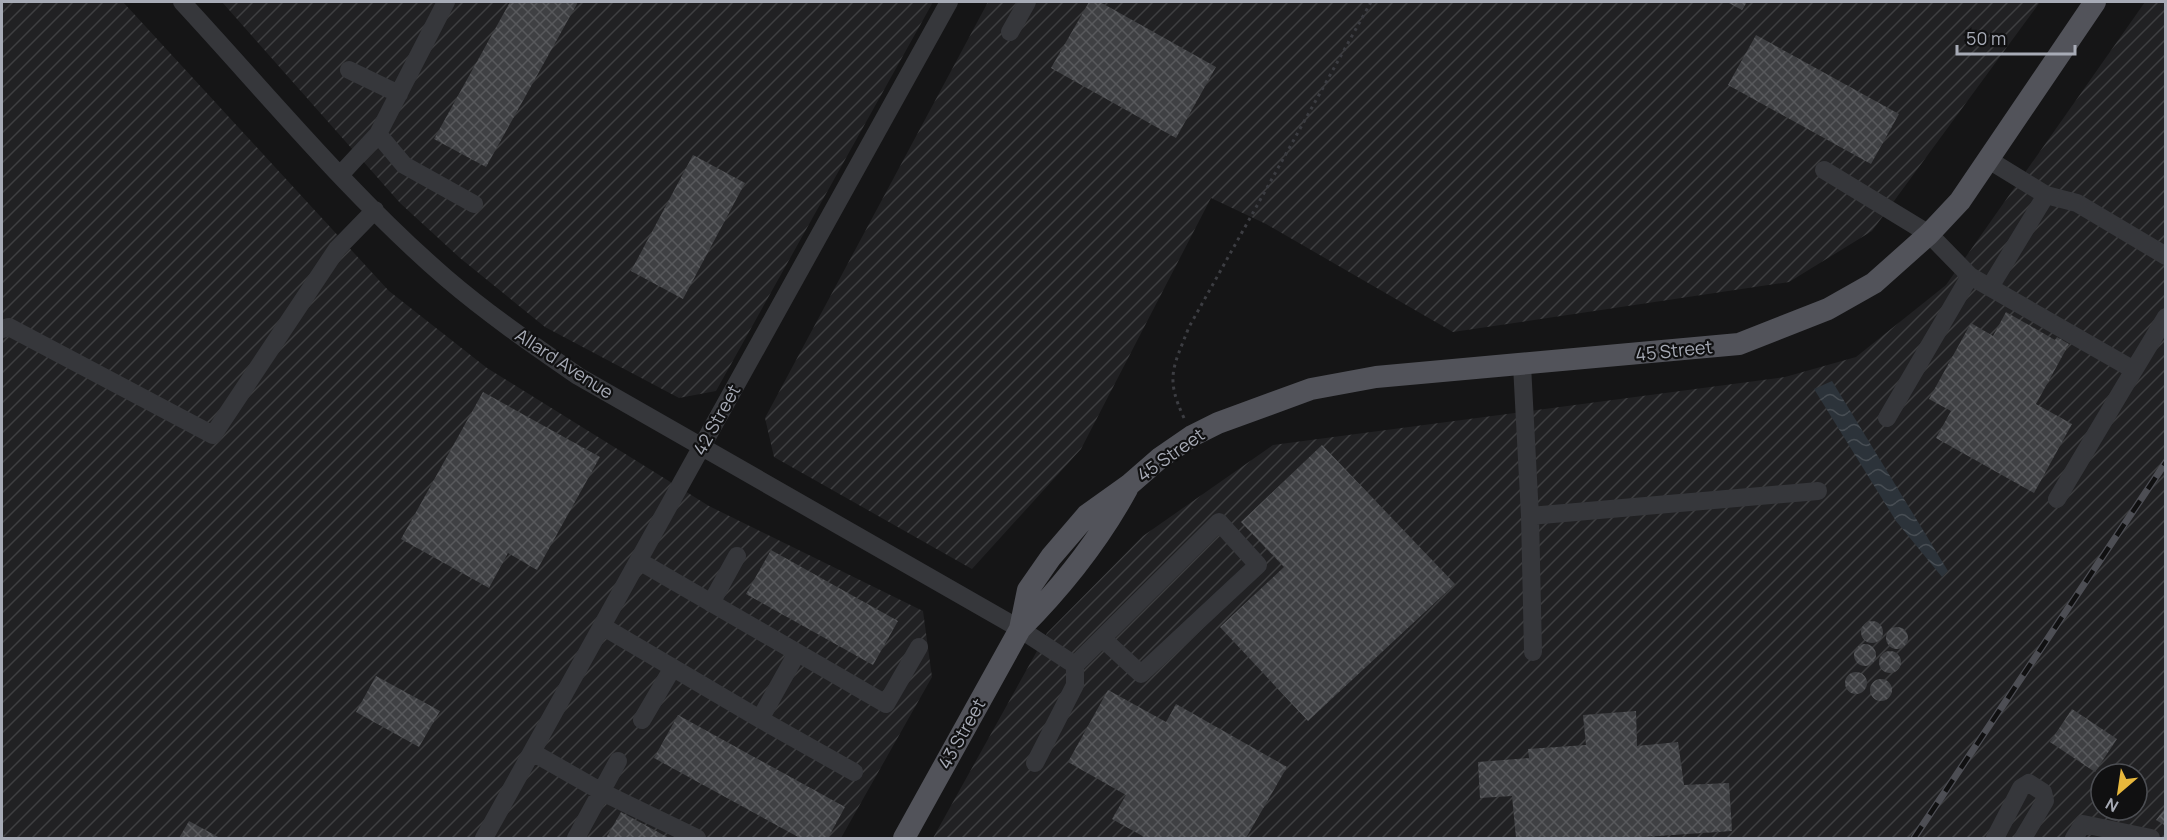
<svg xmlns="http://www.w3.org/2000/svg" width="2167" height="840" viewBox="0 0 2167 840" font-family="Manrope,sans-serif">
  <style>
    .industrial { fill: url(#industrial-furrows); fill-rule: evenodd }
    .water { fill: url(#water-waves) }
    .building { fill: url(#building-cross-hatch) }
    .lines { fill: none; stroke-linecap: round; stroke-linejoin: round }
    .path { stroke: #3c3d42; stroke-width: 3; stroke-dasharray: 3 4.5; stroke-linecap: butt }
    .minor { stroke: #36373b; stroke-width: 18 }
    .major { stroke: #52535a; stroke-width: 22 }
    .rail-casing { stroke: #4d4e54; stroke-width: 7 }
    .rail { stroke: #101011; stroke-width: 4.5; stroke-dasharray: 14; stroke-linecap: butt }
    .labels { text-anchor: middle; stroke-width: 4.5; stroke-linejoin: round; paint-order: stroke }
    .street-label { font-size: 18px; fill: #a7abb6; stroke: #101011 }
  </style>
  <defs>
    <pattern id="industrial-furrows" width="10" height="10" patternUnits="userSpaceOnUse" patternTransform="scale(1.5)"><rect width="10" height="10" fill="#212123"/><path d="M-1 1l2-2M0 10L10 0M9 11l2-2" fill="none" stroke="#3e3f41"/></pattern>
    <pattern id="water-waves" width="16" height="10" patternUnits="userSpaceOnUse" patternTransform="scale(1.5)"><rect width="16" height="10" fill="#2c333a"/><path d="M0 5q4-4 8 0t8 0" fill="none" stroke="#484e54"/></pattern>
    <pattern id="building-cross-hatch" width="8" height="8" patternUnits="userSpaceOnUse" patternTransform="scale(1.5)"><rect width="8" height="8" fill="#3f4043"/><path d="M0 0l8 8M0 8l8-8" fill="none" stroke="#58595c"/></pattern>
  </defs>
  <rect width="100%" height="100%" fill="#151516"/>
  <path class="industrial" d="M2,2h121l266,289 98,77 222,138 214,105 9,66 -91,161h-839z
    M222,2h711l-217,389 -37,7 -134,-71 -85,-69 -60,-55z
    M988,2h1052l-168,229 -83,51 -336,50 -187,-108 -55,-26 -130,251 -109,120 -198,-112 -9,-39z
    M2145,2h20v836h-1232l114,-205 96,-97 130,-91 512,-68 71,-20 90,-72zM2101,774h36v36h-36z"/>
  <path class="water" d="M1832,381l116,190 -6,6 -46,-56 -82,-132z"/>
  <path class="building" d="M510,2h68l-92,165 -52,-28z
    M1089,2h11l116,65 -40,71 -125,-70z
    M1727,2h20l-5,8z
    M1756,35l143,79 -28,50 -143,-79z
    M693,155l52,28 -62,116 -52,-28z
    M2006,312l49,28 2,-3 12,7 -33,60 36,20 -38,69 -98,-55 15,-27 -22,-12 42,-76 22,13z
    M483,392l117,65 -63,113 -29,-17 -19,35 -88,-49z
    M1322,445l133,139 -147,137 -88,-94 64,-60 -43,-45z
    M771,550l127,71 -25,44 -127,-71z
    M1861 632a11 11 0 1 1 22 0a11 11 0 1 1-22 0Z
    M1886 638a11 11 0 1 1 22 0a11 11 0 1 1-22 0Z
    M1854 655a11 11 0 1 1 22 0a11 11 0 1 1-22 0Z
    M1879 662a11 11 0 1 1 22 0a11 11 0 1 1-22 0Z
    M1845 683a11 11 0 1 1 22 0a11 11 0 1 1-22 0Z
    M376,676l64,35 -21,36 -63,-35z
    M1870 690a11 11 0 1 1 22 0a11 11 0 1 1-22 0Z
    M1108,690l58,32 10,-18 111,63 -41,71h-100l-34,-19 14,-24 -58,-33z
    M2072,709l45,30 -22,33 -45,-30z
    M1636,711l1,35 41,-4 6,43 45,-2 3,48 -104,7h-112l-4,-42 -32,2 -2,-36 51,-4 -1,-9 58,-4 -3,-30z
    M678,715l167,92 -17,31h-28l-146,-80z
    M2166,807v19l-10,-6z
    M621,812l48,26h-63z
    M189,821l31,17h-41z"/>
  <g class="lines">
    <path class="path" d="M1184,418c-19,-41 -11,-50 5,-91l182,-325"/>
    <path class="minor" d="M182,2c86,93 168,193 264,276 42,36 87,67 132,98l442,253 55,36 144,-143 39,43 -117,109 -39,-36
      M1010,32l17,-30
      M349,70l50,24
      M378,134l68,-132
      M1989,160l57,35 31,8 89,53
      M1824,170l105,64 41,42 -83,142
      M340,175l38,-41 26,31 70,39
      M1970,276l164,94 -77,129
      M1990,287l56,-92
      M2,329l7,-2 204,108 124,-186 38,-39
      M1522,365l8,151 288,-25
      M2134,370l32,-53
      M1530,516l3,136
      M639,561l247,143 33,-57
      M711,603l26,-47
      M602,626l158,93
      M797,653l-37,66 94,53
      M642,720l30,-51
      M532,752l70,40 95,46
      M1035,763l40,-78v-20
      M484,838l465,-836
      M576,838l42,-77
      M1995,838l26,-50 8,-5 14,9 2,9 -22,37
      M2074,838l9,-14 68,14"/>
    <path class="major" d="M1020,629l8,-39 23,-33 36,-42 42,-30 31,-27 32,-22 26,-13 93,-34 65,-12 363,-33 89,-35 46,-26 55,-49 31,-33 135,-199
      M904,838l116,-209c42,-42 78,-87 107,-140"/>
    <defs>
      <path id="rail" d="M1914,838l252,-376"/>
    </defs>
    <use href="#rail" class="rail-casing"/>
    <use href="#rail" class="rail"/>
  </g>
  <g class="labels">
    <g class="street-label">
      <text transform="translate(1674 351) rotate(-6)" y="6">45 Street</text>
      <text transform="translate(564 364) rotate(33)" y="6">Allard Avenue</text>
      <text transform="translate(717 420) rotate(-61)" y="6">42 Street</text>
      <text transform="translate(1171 455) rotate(-35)" y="6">45 Street</text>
      <text transform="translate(962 734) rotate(-61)" y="6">43 Street</text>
    </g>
  </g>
  <rect width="2167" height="840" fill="none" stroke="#a7abb6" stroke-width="6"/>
  <g transform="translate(2119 792) rotate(209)"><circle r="28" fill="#101011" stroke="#4c4e53" stroke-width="1.5"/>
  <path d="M0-4.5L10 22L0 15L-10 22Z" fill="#e8b83c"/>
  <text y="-9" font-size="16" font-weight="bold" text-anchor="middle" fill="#a7abb6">N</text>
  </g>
  <path d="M1957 45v9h118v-9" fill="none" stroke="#a7abb6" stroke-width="3"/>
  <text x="1966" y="45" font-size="18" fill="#a7abb6" stroke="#101011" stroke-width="4.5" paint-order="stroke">50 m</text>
</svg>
